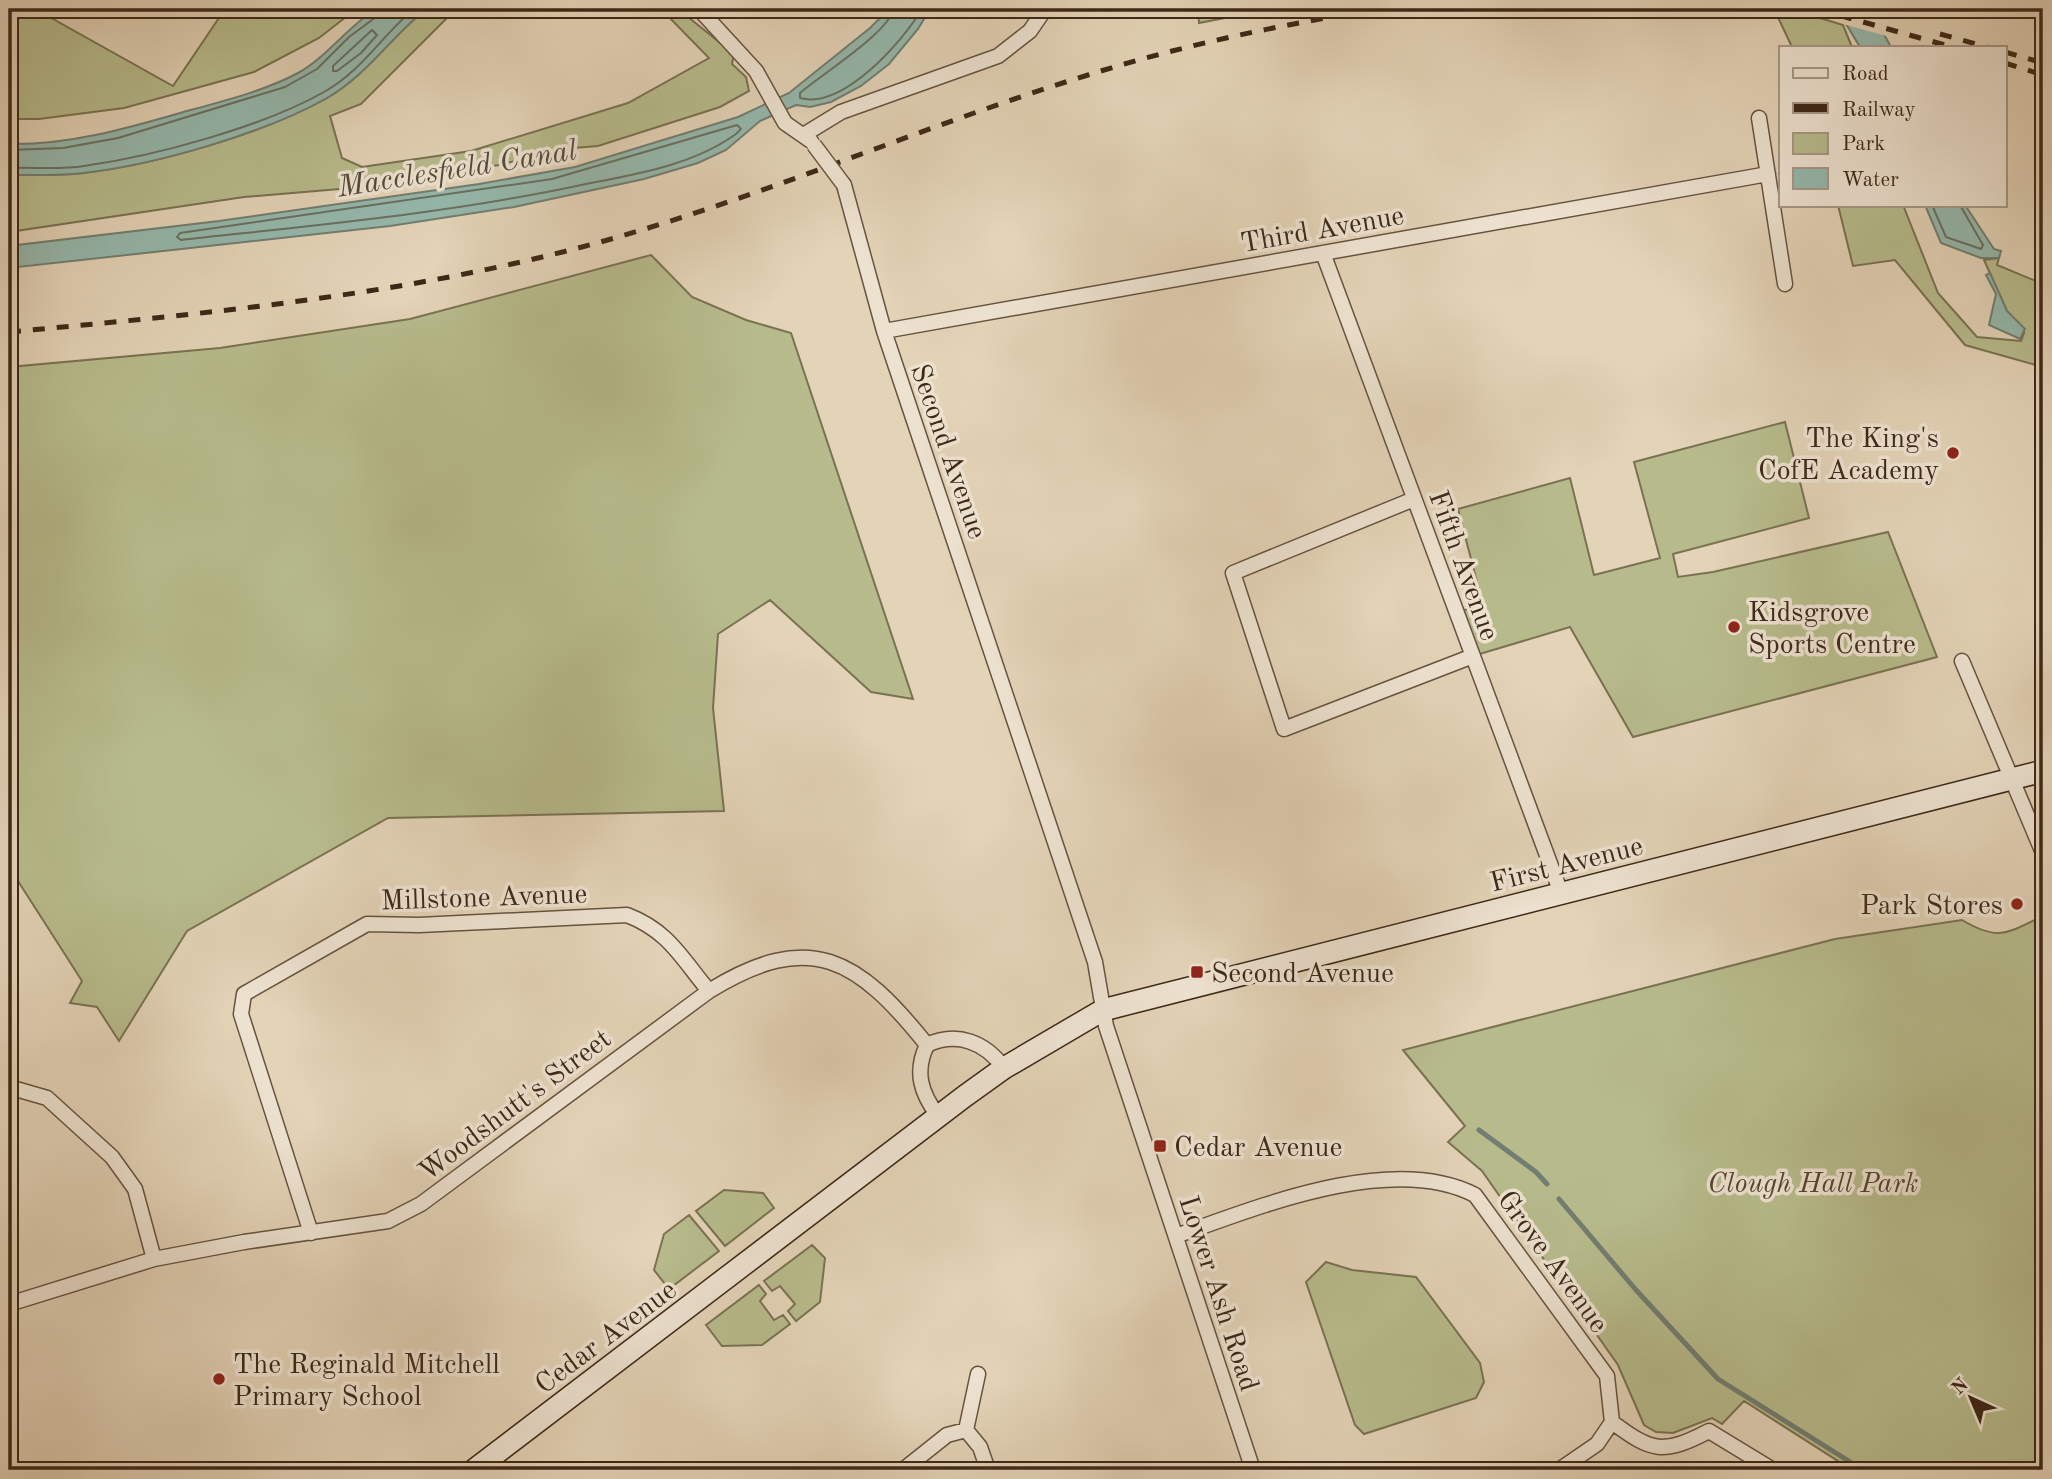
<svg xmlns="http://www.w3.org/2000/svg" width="2052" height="1479" viewBox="0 0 2052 1479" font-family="'Old Standard TT',serif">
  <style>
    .green { fill: #b7bb8c; stroke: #7a7252; stroke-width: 2 }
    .water { fill: #95b8ac; stroke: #727e71; stroke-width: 2 }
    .pier { fill: #e3d3b7 }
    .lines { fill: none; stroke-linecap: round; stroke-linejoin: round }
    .shore { stroke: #697062; stroke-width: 2 }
    .stream { stroke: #727e71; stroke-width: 5 }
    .street-casing { stroke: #665340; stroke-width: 17 }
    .secondary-casing { stroke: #3d2818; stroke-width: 24 }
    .street { stroke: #ede2d0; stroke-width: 14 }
    .secondary { stroke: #ede2d0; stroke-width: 21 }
    .rail { stroke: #3d2818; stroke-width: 5; stroke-dasharray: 12 12; stroke-linecap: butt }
    .street-bridge-casing { stroke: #665340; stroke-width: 17; stroke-linecap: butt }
    .street-bridge { stroke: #ede2d0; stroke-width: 14 }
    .poi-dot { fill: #8f2418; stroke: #ede2d0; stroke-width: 2.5 }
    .labels { text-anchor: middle; stroke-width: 7; stroke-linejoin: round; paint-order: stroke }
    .street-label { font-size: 28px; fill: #3d2818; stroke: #ede2d0 }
    .poi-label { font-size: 28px; fill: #3d2818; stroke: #ede2d0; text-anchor: start }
    .park-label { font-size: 28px; font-style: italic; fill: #55452f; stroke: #ede2d0 }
    .water-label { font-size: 30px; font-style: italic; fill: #534c3d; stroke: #ede2d0 }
  </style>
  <rect width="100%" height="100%" fill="#e3d3b7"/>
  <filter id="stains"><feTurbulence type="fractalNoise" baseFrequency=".00286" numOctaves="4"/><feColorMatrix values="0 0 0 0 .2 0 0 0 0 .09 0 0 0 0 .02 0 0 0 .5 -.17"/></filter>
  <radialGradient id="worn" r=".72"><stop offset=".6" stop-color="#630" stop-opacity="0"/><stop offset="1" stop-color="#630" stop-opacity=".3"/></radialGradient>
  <path class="green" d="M9,9h26l138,77 52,-77h131l-37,29 -65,34 -130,36 -85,11h-30z
    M426,9h30l-95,95 -31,12 12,42 20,9 109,-16 157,-48 81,-45 -48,-49h17l56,45 -2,10 14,13 3,14 -29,16 -122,39 -37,3 -62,16 -112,20 -143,12 -235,35v-57c24,0 50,1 74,-2 72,-8 182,-40 244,-75 40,-23 64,-61 99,-89z
    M1198,9h73l-72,14z
    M1774,9l30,4 39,12 9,22h-60z
    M1838,205h65l35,88 39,44 44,4 3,-8 -17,-22 -23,-51 15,-2 -2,7 46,19v83l-78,-22 -70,-85 -42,6z
    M651,255l41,42 54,23 45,13 122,366 -42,-7 -101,-92 -52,34 -5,74 11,103 -336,7 -201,113 -68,110 -22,-34 -27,-4 12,-22 -73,-114v-500l211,-19 190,-29z
    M1785,422l24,96 -136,36 5,23 35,-5 175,-40 49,125 -304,80 -63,-110 -97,29 -16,-44 26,-7 -25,-96 112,-31 24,97 66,-17 -26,-96z
    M2043,916v554h-191l-108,-69 -22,23 -10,-6 -39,15 -17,-1 -12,-7 -26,-60 -136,-194 -34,-29 17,-16 -62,-76 432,-111 127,-19c37,22 45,13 81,-4z
    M724,1190l39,3 11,15 -49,38 -29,-35z
    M689,1215l30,36 -50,38 -15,-19 10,-36z
    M812,1245l13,13 -5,44 -24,19 -8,-10 7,-7 -15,-18 -8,5 -8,-10z
    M1326,1262l26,8 64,7 64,86 4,19 -8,16 -112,36 -9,-9 -49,-143z
    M759,1285l7,9 -6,7 14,19 9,-5 7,9 -28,21 -40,1 -16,-21z"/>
  <path class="water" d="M376,9h50c-35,28 -59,66 -99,89 -62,35 -172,67 -244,75 -24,3 -50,2 -74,2v-31c62,1 119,-16 178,-33 37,-10 77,-20 111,-38 29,-16 49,-46 78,-64z
    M889,9h41l-12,20 -29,35 -28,22 -30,16 -21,5 -14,-2 -36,16 -34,29 -28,13 -54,16 -130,28 -124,19 -381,42v-22l210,-25 260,-37 96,-17 163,-50 51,-24 81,-65z
    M1837,9h33l21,38h-31z
    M1925,205h40l29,44 7,2 -2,7h-18l-40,-15z
    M1990,273l17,38 18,18 -5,10 -31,-14 7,-31 -10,-19z"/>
  <path class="pier" d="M1833,9h41l16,28 -47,-13z"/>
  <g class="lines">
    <path class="shore" d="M893,9c-2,22 -74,67 -93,84v5c43,12 103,-57 122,-89
      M372,30l5,5 -16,18 -24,18h-4v-5z
      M737,125l4,4 -5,5c-43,31 -99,40 -150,50 -134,29 -269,41 -405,56l-4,-3 3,-4 372,-54z
      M9,150l54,-2 55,-10 167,-51 32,-18 32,-32 27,-20 3,-8
      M9,168c24,-1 50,2 75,-2 71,-10 178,-39 240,-74 39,-22 58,-57 90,-83
      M1932,205l14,32 35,12 2,-4 -23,-40"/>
    <path class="stream" d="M1479,1130l57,42 11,12
      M1559,1199l77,91 82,89 145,91"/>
    <defs>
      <path id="street" d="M699,9l57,62 29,52 26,18
        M1759,118l26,166
        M805,134l36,-22 157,-56 32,-25 15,-22
        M844,185l40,146 211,631 11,64 147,444
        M1323,253l238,640
        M884,331l884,-157
        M1414,499l-181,74 51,156 189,-73
        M1962,661l81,192
        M927,1045c30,-14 58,-3 77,23
        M9,1087l38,11 65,59 23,32 19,70
        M311,1233l-70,-219 3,-20 123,-70 52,1 208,-10c42,16 55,44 82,76
        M1176,1236c82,-29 216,-84 299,-41l132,181 5,46 -15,22 -38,26
        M9,1304l145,-45 90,-17 144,-21 33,-17 288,-213c102,-63 149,-32 218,54 -13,27 -6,48 11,71
        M1612,1422c40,30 51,33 97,9l64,39
        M966,1430l12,-56
        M903,1470l44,-35 19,-5 14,17 8,23"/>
      <path id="secondary" d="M474,1470l491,-374 39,-28 99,-58 940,-239"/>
    </defs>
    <use href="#street" class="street-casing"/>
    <use href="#secondary" class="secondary-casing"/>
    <use href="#street" class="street"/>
    <use href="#secondary" class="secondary"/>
    <path class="rail" d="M1817,9l135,38
      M1940,34l47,13
      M2005,52l38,11
      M2005,63l38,12
      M9,332c204,-19 412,-38 609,-95 159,-46 311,-113 470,-162 95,-30 192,-50 290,-66"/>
    <defs>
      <path id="street-bridge" d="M814,145l30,40"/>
    </defs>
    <use href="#street-bridge" class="street-bridge-casing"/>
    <use href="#street-bridge" class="street-bridge"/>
  </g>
  <g class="poi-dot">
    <circle cx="1953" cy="453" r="7"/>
    <circle cx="1734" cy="627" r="7"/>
    <circle cx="2017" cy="904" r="7"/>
    <rect x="1190" y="965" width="14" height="14" rx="3.5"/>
    <rect x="1153" y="1139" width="14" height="14" rx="3.5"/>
    <circle cx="219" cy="1379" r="7"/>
  </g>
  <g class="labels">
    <g class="street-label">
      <text transform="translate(1322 228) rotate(-10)" y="10">Third Avenue</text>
      <text transform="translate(950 451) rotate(71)" y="10">Second Avenue</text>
      <text transform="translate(1465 565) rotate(70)" y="10">Fifth Avenue</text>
      <text transform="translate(1566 863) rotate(-14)" y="10">First Avenue</text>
      <text transform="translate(484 896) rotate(-2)" y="10">Millstone Avenue</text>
      <text transform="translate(514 1104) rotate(-37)" y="10">Woodshutt's Street</text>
      <text transform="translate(1554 1261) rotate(54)" y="10">Grove Avenue</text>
      <text transform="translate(1220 1293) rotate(72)" y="10">Lower Ash Road</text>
      <text transform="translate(605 1336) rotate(-37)" y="10">Cedar Avenue</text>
    </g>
    <g class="poi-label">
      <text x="1939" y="447" text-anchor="end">The King's<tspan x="1939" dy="32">CofE Academy</tspan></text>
      <text x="1748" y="621">Kidsgrove<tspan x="1748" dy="32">Sports Centre</tspan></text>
      <text x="2003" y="914" text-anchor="end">Park Stores</text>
      <text x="1211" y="982">Second Avenue</text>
      <text x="1174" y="1156">Cedar Avenue</text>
      <text x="233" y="1373">The Reginald Mitchell<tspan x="233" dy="32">Primary School</tspan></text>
    </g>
    <g class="park-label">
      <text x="1813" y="1192">Clough Hall Park</text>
    </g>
    <g class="water-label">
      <text transform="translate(457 168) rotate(-9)" y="10">Macclesfield Canal</text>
    </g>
  </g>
  <rect width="2052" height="1479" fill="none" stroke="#e3d3b7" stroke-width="35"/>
  <rect x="10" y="10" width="2031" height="1458" fill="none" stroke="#3d2818" stroke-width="3.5"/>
  <rect x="18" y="18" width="2017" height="1444" fill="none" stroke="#3d2818" stroke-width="2"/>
  <rect x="1779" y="46" width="228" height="161" fill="#ede2d0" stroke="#a79886" stroke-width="2"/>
  <rect x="1793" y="68" width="35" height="10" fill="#ede2d0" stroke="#a79886" stroke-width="2"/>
  <text x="1842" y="80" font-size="21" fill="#3d2818">Road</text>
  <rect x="1793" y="103" width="35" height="10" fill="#3d2818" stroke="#a79886" stroke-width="2"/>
  <text x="1842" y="116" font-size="21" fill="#3d2818">Railway</text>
  <rect x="1793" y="133" width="35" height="21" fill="#b7bb8c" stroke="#a79886" stroke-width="2"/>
  <text x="1842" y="150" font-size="21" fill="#3d2818">Park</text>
  <rect x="1793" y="168" width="35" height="21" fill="#95b8ac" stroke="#a79886" stroke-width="2"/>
  <text x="1842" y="186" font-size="21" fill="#3d2818">Water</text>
  <g transform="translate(1971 1398) rotate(316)" stroke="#ede2d0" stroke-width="5" paint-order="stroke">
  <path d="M0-5L12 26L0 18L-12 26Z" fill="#3d2818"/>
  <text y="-10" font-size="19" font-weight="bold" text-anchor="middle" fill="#3d2818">N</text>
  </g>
  <rect width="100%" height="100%" filter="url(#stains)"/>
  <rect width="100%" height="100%" fill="url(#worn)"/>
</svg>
